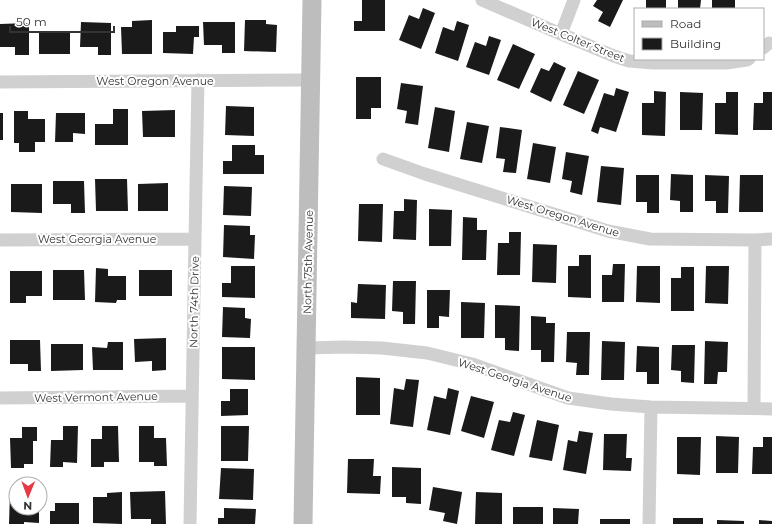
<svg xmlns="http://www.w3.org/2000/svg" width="772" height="524" viewBox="0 0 772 524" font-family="Montserrat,sans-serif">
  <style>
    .building { fill: #1a1a1a }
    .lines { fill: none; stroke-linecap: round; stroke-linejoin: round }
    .street { stroke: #d0d0d0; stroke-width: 13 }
    .secondary { stroke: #bdbdbd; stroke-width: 19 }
    .labels { text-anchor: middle; stroke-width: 4; stroke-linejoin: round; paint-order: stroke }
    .street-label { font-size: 11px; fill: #333; stroke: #fff }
  </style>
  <rect width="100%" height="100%" fill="#fff"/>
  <path class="building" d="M362,0h23v31h-31v-10h8z
    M597,0h26l-13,27 -12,-6 5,-9 -10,-6z
    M646,0h20v9h-20z
    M678,0h23l-1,9h-22z
    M712,0h23v9h-23z
    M423,8l12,5 -14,36 -22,-9 10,-25 10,4z
    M152,20v34h-30l-1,-27h11v-6z
    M245,20h21v4l11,1 -1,27 -32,-1z
    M457,21l12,4 -11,36 -23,-8 8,-26 11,4z
    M81,22l30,1v32h-13v-8h-18z
    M203,22h32v31h-13v-8h-18z
    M29,23v32h-14v-8h-15v-23z
    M176,26h23v11h-5l-1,17 -30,-1v-21h13z
    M39,33h31v21h-31z
    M489,36l12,4 -12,35 -23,-8 9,-25 11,4z
    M513,44l22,10 -16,35 -22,-9z
    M554,62l12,6 -15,34 -21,-10 11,-24 8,3z
    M578,71l21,9 -15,34 -21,-9z
    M356,77h25v31h-10v11h-15z
    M401,83l22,3 -5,39 -13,-2 2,-12 -10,-2z
    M616,88l13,4 -13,40 -16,-5 -2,7 -7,-3 13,-38 10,3z
    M654,91l12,1 -1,44 -23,-1v-32h12z
    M680,92l23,1 -1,37h-22z
    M726,92h12v43l-23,-1v-31h11z
    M763,92h9v38h-19l1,-27h9z
    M226,106l28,1v29l-29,-1z
    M435,107l20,4 -6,41 -21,-4z
    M113,109h15v36h-33v-21h18z
    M175,110v27h-32l-1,-26z
    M14,111h14v8h17v23h-10v10h-16v-9h-5z
    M0,113h3v27h-3z
    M56,113h29v21l-12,-1v9h-18z
    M467,122l22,4 -7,37 -22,-4z
    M500,127l22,3 -6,43 -13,-1 2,-13 -9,-1z
    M533,143l23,4 -6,36 -23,-4z
    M232,145h23v10h9v19h-41v-13h9z
    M566,152l23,4 -7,39 -12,-3 2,-11 -10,-2z
    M601,166l23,2 -3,37 -24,-3z
    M671,174l22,1v37h-13v-11l-10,-1z
    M636,175h23v38h-12v-11h-11z
    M705,175l24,1 -1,37h-12v-12h-11z
    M740,175h23v37h-24z
    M95,179h32l1,32h-32z
    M53,181h31l1,32h-14v-9h-18z
    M168,183v28h-30v-27z
    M11,184h31v29l-31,-1z
    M224,186l28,1 -1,29 -28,-1z
    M404,199l13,1 -1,40 -23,-1 1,-28h10z
    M359,204h24l-1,38 -24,-1z
    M429,209l23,1 -1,36h-22z
    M463,217l14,1v12h10l-1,30h-24z
    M224,225l26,1v9h5l-1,24 -31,-2z
    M509,232h12l-1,43h-23l1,-32h11z
    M533,244l24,1 -1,38 -24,-1z
    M579,255h12v43l-23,-1v-31h11z
    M613,264h12l-1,38h-22v-27h10z
    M231,266h24v32l-33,-1v-14h9z
    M637,266h23v37l-24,-1z
    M706,266h23l-1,38 -23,-1z
    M681,267h13v44h-23v-33h10z
    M96,268l12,1v7h18v24h-9l-1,3 -21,-1z
    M53,270h31l1,30h-32z
    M139,270h33v26h-33z
    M10,271h32v25h-16v7h-16z
    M393,281h23l-1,43h-12v-12l-11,-1z
    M358,284l28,1 -1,34 -34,-1v-16l6,1z
    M427,290h23l-1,27 -10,-1v12h-12z
    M461,302l24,1 -1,35h-23z
    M495,305l25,1 -1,45 -14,-1v-12h-10z
    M223,307l22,1v10l6,1 -1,19 -28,-1z
    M531,316l15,1v6h9l-1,39h-13v-12h-10z
    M567,332h23l-1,43h-13l1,-12 -11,-1z
    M166,338v32l-14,1v-10l-17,1 -1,-23z
    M10,340h30l1,31h-13v-7h-18z
    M602,341l23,1 -1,38h-23z
    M705,341l23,1 -1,30h-9l-1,12h-13z
    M108,342h15v28h-30l-1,-23 15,1z
    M51,344h32v26l-32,1z
    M672,345h23l-1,38 -13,-1v-11l-10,-1z
    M637,346l22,1v37h-12v-12h-11z
    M222,347h33v33l-33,-1z
    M356,377l24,1v37h-24z
    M406,379l13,1 -6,47 -23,-3 4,-36 10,2z
    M448,388l11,3 -9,44 -23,-5 7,-34 12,3z
    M230,389h18v26l-27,1v-15h9z
    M471,396l23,6 -10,36 -23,-7z
    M513,412l12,3 -11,41 -23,-6 8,-30 11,2z
    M537,420l22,5 -7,36 -23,-4z
    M63,426h15l-1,37 -14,-1v5h-13l1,-27h12z
    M102,426h16l1,36h-15v5h-13v-28h11z
    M139,426h15v12h12l1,28h-13v-4h-15z
    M221,426h28l-1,35h-27z
    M22,427h15v14h-4v23h-9v4h-13l-1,-30h12z
    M579,431l14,2 -7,41 -23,-4 5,-30 9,2z
    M604,434h23l-1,24h6l-1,13 -28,-1z
    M716,436l23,1 -1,36h-22z
    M677,437h24l-1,38 -23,-1z
    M763,437h9v37h-20l1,-27h10z
    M348,459h26l-1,17h8l-1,18 -33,-1z
    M392,467l29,1v36l-15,-1v-6h-14z
    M221,468l33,1 -1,31 -34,-1z
    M433,487l29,5 -5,32 -14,-3 2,-8 -16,-3z
    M165,491l1,33h-15v-5h-20l-1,-27z
    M10,492h6v16h23v15l-15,-1v2h-15z
    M122,492v32l-29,-1v-26h14v-4z
    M476,492l26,1v31h-27z
    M55,503h24v21h-29v-13h5z
    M513,507h30v17h-30z
    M224,508l32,1 -1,15h-37v-6h6z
    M553,508l26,1 -1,15h-25z
    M673,518h30v6h-30z
    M600,519h30v5h-30z
    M717,520l27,1v3h-27z
    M759,520l13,1v3h-13z"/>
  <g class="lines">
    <path class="street" d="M482,0l79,34 53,22 15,5 24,2h73l21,-3 2,-1
      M561,34l13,-34
      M763,48l6,-5
      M0,82l310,-2
      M383,159l42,15 183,57 42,8 105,1 17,-1
      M0,240l195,-1
      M307,348l37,-1 38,1 45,5 45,11 96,34 43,6 40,3 121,2
      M0,398l192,-2
      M754,408l1,-168
      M190,524l5,-285 3,-159
      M649,524l2,-117"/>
    <path class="secondary" d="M303,524l9,-524"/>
  </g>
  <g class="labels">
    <g class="street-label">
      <text transform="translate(578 40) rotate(22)" y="4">West Colter Street</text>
      <text x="155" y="85">West Oregon Avenue</text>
      <text transform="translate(563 216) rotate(17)" y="4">West Oregon Avenue</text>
      <text x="97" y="243">West Georgia Avenue</text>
      <text transform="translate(308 262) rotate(-89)" y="4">North 75th Avenue</text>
      <text transform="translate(194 302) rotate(-89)" y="4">North 74th Drive</text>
      <text transform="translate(515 380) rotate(18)" y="4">West Georgia Avenue</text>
      <text transform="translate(96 397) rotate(-1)" y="4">West Vermont Avenue</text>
    </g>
  </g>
  <rect x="634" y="8" width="130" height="52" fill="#ffffff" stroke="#adadad"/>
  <rect x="642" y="21" width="20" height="6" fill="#bdbdbd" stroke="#adadad"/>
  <text x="670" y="28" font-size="12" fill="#333333">Road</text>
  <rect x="642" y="38" width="20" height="12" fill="#1a1a1a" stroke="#adadad"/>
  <text x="670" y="48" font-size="12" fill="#333333">Building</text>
  <g transform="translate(28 496) rotate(181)"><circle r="19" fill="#ffffff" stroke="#adadad"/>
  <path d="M0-3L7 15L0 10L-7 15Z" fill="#e63946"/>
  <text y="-6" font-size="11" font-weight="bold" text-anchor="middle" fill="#333333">N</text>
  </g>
  <path d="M10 26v6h104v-6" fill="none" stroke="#333333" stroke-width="2"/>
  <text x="16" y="26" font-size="12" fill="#333333" stroke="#ffffff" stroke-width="3" paint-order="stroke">50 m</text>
</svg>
